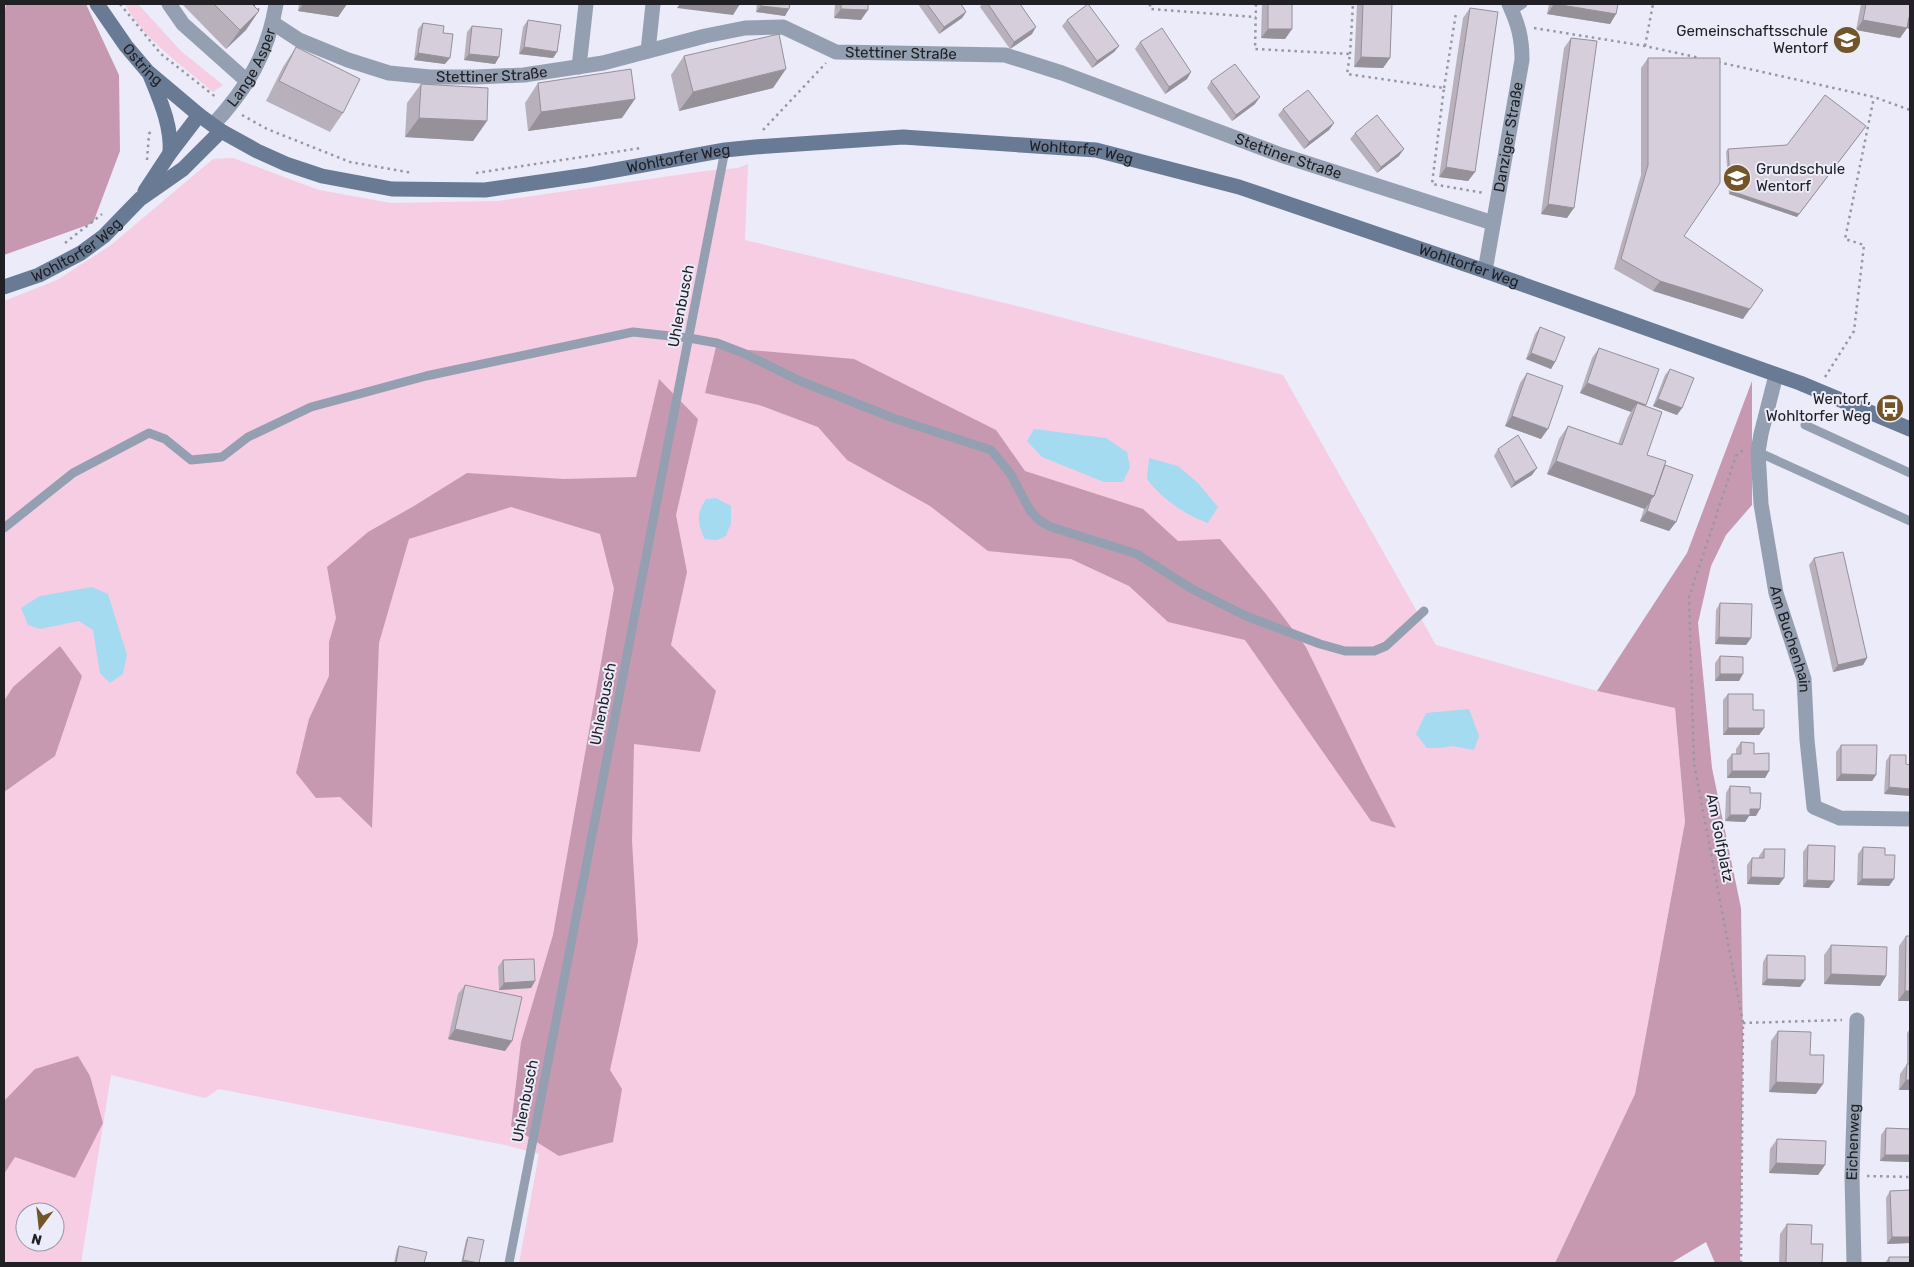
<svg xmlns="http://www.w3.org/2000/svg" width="1914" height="1267" viewBox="0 0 1914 1267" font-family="Rubik,sans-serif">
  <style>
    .green { fill: #f6cde2; fill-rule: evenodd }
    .forest { fill: #c799b0 }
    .water { fill: #a5dbf1 }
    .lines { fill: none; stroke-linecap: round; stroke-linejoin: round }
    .path { stroke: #9898a2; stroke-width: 2.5; stroke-dasharray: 2.5 4; stroke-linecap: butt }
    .lane { stroke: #94a0b1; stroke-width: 9 }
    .street { stroke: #94a0b1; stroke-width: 15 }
    .secondary { stroke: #697b94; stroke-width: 15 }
    .wall { fill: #b8b1bb }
    .shaded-wall { fill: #969099 }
    .building { fill: #d6ceda; stroke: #969099 }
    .labels { text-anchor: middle; stroke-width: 4; stroke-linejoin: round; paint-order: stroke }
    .poi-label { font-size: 15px; fill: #202025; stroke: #ebebf9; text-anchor: end }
    .street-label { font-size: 15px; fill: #202025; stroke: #ebebf9 }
  </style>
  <rect width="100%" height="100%" fill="#ebebf9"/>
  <path class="green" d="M125,4h13l43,47 42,34 -10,7c-30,-26 -69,-52 -88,-88z
    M233,158l86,32 72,13 107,-2 207,-30 33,-3 10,-4 -3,76 276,67 262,68 153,270 161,46 78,17 10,114 -50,272 -80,169h-1036l20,-109 -34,-9 -286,-56 -14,9 -94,-23 -30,188h-77v-962l53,-21 54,-35 102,-86zM25,1212h30v30h-30z"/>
  <path class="forest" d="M6,4h80l33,71 1,76 -27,72 -89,32v-239z
    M716,347l138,12 142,71 29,41 118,38 35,32 42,-2 46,55 40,53 58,119 32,62 -25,-7 -126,-181 -77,-18 -39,-36 -58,-27 -83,-8 -58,-45 -83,-46 -29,-33 -59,-22 -54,-12z
    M659,379l39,40 -22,96 11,57 -16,73 45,46 -16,61 -66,-8 -2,97 6,101 -28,128 12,19 -9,53 -54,14 -48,-30 10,-84 32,-107 61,-346 -14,-55 -89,-27 -102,32 -30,104 -7,185 -32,-31 -24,1 -20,-25 13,-54 20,-43v-34l7,-24 -9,-51 41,-35 46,-26 53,-33 97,6 72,-2z
    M1752,381v124l-26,30 -15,31 -13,57 14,145 29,140 2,131 -3,224h-25l-9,-21 -35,21h-116l80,-169 50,-272 -10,-114 -78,-17 90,-138z
    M60,646l22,30 -27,80 -51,36v-91l9,-14z
    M78,1056l12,20 13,47 -28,55 -60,-21 -11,17v-73l31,-32z"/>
  <path class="water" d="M1034,429l72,9 21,14 3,15 -7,15h-19l-62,-25 -15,-16z
    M1149,458l29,8 20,17 20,24 -10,16c-23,-8 -46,-24 -61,-44z
    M716,498l15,8v17l-5,13 -9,4 -12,-1c-8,-17 -9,-24 1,-40z
    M92,587l16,7 19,61 -4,19 -13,9 -10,-10 -7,-43 -14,-9 -39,8 -12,-4 -7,-17 19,-12z
    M1469,709l10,27 -5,14 -22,-4 -12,2h-13l-11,-14 10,-21z"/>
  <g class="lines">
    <path class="path" d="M120,4l41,50 56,44
      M253,4l6,6
      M1150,4v5l106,8
      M1256,4l-1,45 95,5 -3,20 97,14 -12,96 52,9
      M1534,28l111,18 55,12
      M1645,46l8,-42
      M1350,54l3,-50
      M1718,62l156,35 36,13
      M1444,88l12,-75
      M242,115l25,14 83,33 63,11
      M763,130l63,-67
      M147,160l2,-26 3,-5
      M476,173l165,-25
      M65,243l37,-29
      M1825,377l29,-46 10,-86 -19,-6 29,-142
      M1743,1023l99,-3
      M1867,1176l43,1
      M1741,1263l2,-240 -49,-260 -5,-166 47,-141 7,-6"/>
    <path class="lane" d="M1512,11l11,-7
      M1805,425l105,48
      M1758,452l152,69
      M4,528l69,-55 76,-40 16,6 26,21 31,-3 26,-20 63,-30 115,-31 207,-44 56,6 28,5 26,10 57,28 48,19 45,18 98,32 19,23 21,39 9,9 11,6 86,27 55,35 54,27 74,28 25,7h29l12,-5 38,-35
      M509,1263l216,-1113"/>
    <g class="street">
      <path d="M169,4l14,20 65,58"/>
      <path id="s1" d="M273,23l26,17 49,20 41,13 41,4h46l48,-2 79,-12 102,-27 40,-8 38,-1 53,25 169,3 57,18 219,82 212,68"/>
      <path d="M648,51l5,-47"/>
      <path d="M579,67l7,-63"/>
      <path id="s2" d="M213,125c34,-37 55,-71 63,-121"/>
      <path id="s3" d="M1485,271l37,-211c0,-23 -4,-36 -13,-56"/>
      <path id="s4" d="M1776,375l-15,59 -3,18 3,52 15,89 28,86 3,61 7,67 26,11 70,1"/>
      <path id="s5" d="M1854,1263l-2,-87 5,-156"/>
    </g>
    <g class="secondary">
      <path id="s6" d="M97,4l29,42 22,26 51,43 22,16 36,20 29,13 36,12 70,13 93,1 103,-15 137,-25 30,-3 148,-10 193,13 143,37 246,84 315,112 110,46"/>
      <path d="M150,75c10,25 22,51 20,78"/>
      <path d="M145,191l25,-38 29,-38"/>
      <path id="s7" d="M4,287l35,-12 42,-22 23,-17 36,-37 43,-30 38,-38"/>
    </g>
  </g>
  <path class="wall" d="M182,4h70l-6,26 -20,19z
    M299,4h48l-9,13 -40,-6z
    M757,4h33l-5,12 -29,-4z
    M835,4h33l-7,16 -27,-2z
    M918,4h43l5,8 -4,6 -23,16z
    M982,4h38l12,30 -22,15 -30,-42z
    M1262,4h30v25l-7,10 -24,-1z
    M1357,4h35l-2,54 -7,10 -29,-1z
    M1549,4h69l-2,10 -6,10 -63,-10z
    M1861,4h49v25l-3,-1 -7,10 -44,-8z
    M1470,8l5,164 -7,9 -29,-4 24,-159z
    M528,20l29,32 -4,6 -34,-4 4,-27z
    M1067,20l52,26 -5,6 -22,16 -30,-42z
    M423,23l20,10 2,31 -31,-4 4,-31z
    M472,26l27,31 -4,7 -31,-4 3,-28z
    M1571,38l-4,180 -26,-4 23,-166z
    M1140,42l51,30 -4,7 -22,15 -30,-45z
    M296,47l47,66 -13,19 -64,-31 17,-34z
    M684,56l89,32 -94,23 -8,-36z
    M1648,58l36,178 59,83 -90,-28 -39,-22 27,-94v-107z
    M1211,81l44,23 -23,17 -25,-33z
    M538,83l84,35 -94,13 -3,-28z
    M421,84l66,37 -14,20 -68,-4 2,-34z
    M1283,109l51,14 -5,7 -25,19 -26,-34z
    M1355,133l44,23 -22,17 -27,-34z
    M1728,149l69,68 -68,-23 -3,-42z
    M1540,327l15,35 -4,7 -25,-10 9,-25z
    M1599,348l47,57 -1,1 2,49 18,10 11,57 -7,9 -29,-10 4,-12 -97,-35 12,-35 9,-13 50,18 10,-27 3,-5 -51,-19 12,-35z
    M1670,369l12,39 -5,7 -24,-9 12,-31z
    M1527,373l14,66 -36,-13 15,-43z
    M1498,449l34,26 -21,13 -17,-32z
    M1814,558l53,100 -4,7 -30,7 -24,-107z
    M1720,603l31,35 -5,7 -31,-1 1,-34z
    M1720,656l19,25h-24v-18z
    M1728,694l25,16 11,18 -5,7h-36v-35z
    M1741,742l13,12 15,17 -4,7h-38v-18l5,-6h4v-5z
    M1841,745l35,30 -4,6h-36v-29z
    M1890,755l16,9 -22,30 2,-33z
    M1730,786l20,7 6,23h-7l-4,6 -20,-1 1,-28z
    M1808,845l21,43 -26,-1v-35z
    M1863,847l22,8 9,24 -5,7 -32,-1 1,-31z
    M1764,849l15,36 -32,-1v-19l5,-7h7v-2z
    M1906,936h4v65h-12l1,-55z
    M1831,945l55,31 -6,10 -56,-2v-29z
    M1767,955l33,32 -38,-2 1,-23z
    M503,960l32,21 -4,7 -32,2 -1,-23z
    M465,985l47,56 -7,10 -57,-12 10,-45z
    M1910,1029v61h-11l1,-16 7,-10v-31z
    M1778,1031l32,24 6,39 -47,-2 2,-51z
    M1886,1128l24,1v33l-30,-1 1,-26z
    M1777,1139l48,26 -7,10 -49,-2 1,-24z
    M1910,1190v53l-23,1 -1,-46 4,-7z
    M1787,1224l24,20 11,19h-43l1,-29z
    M468,1237l11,26h-18l5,-23z
    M399,1246l25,17h-30l3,-14z
    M1889,1257v6h-4z"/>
  <path class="shaded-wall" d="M303,4h44l-9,13 -40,-6z
    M680,4h60l-7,11 -56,-7z
    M1554,4l62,10 -6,10 -63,-10z
    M761,6l28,3 -4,7 -29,-4z
    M841,9l27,1 -7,10 -27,-2z
    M259,11l-13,19 -20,19 14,-19z
    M966,12l-4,6 -23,16 5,-7z
    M1909,17h1v12l-3,-1 -7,10 -44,-8 7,-10z
    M1036,27l-4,7 -22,15 4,-7z
    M1268,29h24l-7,10 -24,-1z
    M1119,46l-5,6 -22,16 5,-7z
    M524,47l33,5 -4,6 -34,-4z
    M418,53l32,5 -5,6 -31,-4z
    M469,54l30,3 -4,7 -31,-4z
    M1361,57l29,1 -7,10 -29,-1z
    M786,69l-13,19 -94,23 14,-19z
    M1191,72l-4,7 -22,15 4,-7z
    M1260,97l-5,7 -23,17 4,-6z
    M635,99l-13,19 -94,13 13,-19z
    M419,118l68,3 -14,20 -68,-4z
    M1334,123l-5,7 -25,19 5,-7z
    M1866,126l-69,91 -68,-23 2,-3z
    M1404,149l-5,7 -22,17 4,-6z
    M1446,167l29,5 -7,9 -29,-4z
    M1548,204l26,4 -7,10 -26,-4z
    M1660,281l90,28 -7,10 -90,-28z
    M1531,353l24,9 -4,7 -25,-10z
    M1587,383l59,22 -7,10 -2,-12 -6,9 -51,-19z
    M1658,399l24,9 -5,7 -24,-9z
    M1512,416l36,13 -7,10 -36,-13z
    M1556,461l98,35 -9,13 -98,-35z
    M1537,468l-5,7 -21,13 4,-6z
    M1647,511l29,11 -7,9 -29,-10z
    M1719,637l32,1 -5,7 -31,-1z
    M1867,658l-4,7 -30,7 5,-7z
    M1720,674h23l-4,7h-24z
    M1728,728h36l-5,7h-36z
    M1732,771h37l-4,7h-38z
    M1841,774l35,1 -4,6h-36z
    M1889,787l21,2v7l-26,-2z
    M1750,809h10l-4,7h-7l-4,6 -20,-1 5,-6z
    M1751,877l33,1 -5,7 -32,-1z
    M1862,879h32l-5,7 -32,-1z
    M1807,880l27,1 -5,7 -26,-1z
    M1831,974l55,2 -6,10 -56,-2z
    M1767,979l38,1 -5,7 -38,-2z
    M535,981l-4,7 -32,2 5,-7z
    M1905,991h5v10h-12z
    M455,1029l57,12 -7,10 -57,-12z
    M1906,1080h4v10h-11z
    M1776,1082l47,2 -7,10 -47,-2z
    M1885,1155h25v7l-30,-1z
    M1776,1163l49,2 -7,10 -49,-2z
    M1892,1237h18v6l-23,1z
    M463,1260l14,3h-16z"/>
  <path class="building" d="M214,4h38l7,7 -19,19z
    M761,4h29l-1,5 -28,-3z
    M841,4h27v6l-27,-1z
    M927,4h34l5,8 -22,15z
    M988,4h32l16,23 -22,15z
    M1088,4l31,42 -22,15 -30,-41z
    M1268,4h24v25h-24z
    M1363,4h29l-2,54 -29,-1z
    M1555,4h63l-2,10z
    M1866,4h44v13h-1l-2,11 -44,-8z
    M1470,8l28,4 -23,160 -29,-5z
    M528,20l33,5 -4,27 -33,-5z
    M423,23l21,3 -1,7 10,1 -3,24 -32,-5z
    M472,26l30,3 -3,28 -30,-3z
    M1162,28l29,44 -22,15 -29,-45z
    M779,34l7,35 -93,23 -9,-36z
    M1571,38l26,3 -23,167 -26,-4z
    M296,47l64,32 -17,34 -64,-32z
    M1648,58h72v125l-36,53 79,54 -13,19 -90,-28 -39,-22 27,-94z
    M1235,64l25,33 -24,18 -25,-34z
    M631,69l4,30 -94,13 -3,-29z
    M421,84l67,4 -1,33 -68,-3z
    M1308,90l26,33 -25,19 -26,-33z
    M1825,95l41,31 -67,88 -68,-23 -3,-42 59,-4z
    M1377,115l27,34 -23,18 -26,-34z
    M1540,327l25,10 -10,25 -24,-9z
    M1599,348l60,21 -13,36 -59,-22z
    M1670,369l24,9 -12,30 -24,-9z
    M1527,373l36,13 -15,43 -36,-13z
    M1637,403l25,9 -15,43 19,6 -12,35 -98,-35 12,-35 54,19z
    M1518,435l19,33 -22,14 -17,-33z
    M1665,465l28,10 -17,47 -29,-11 4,-12 3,-3z
    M1843,552l24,106 -29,7 -24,-107z
    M1720,603l32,1 -1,34 -32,-1z
    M1720,656l23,1v17h-23z
    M1728,694h25v16h11v18h-36z
    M1741,742l13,1v11l15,-1v18h-37v-17h9z
    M1841,745h36l-1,30 -35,-1z
    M1890,755h16v9l4,1v24l-21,-2z
    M1730,786l20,1v6h11l-1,16h-10v6h-20z
    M1808,845l27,1 -1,35 -27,-1z
    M1863,847l22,1v7h10l-1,24h-32z
    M1764,849h21l-1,29 -33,-1 1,-19h12z
    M1906,936h4v55h-5z
    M1831,945l56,2 -1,29 -55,-2z
    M1767,955l38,1v24l-38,-1z
    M534,959l1,22 -31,2 -1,-23z
    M465,985l57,12 -10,44 -57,-12z
    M1778,1031l33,1 -1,23h14l-1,29 -47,-2z
    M1907,1064h3v16h-4z
    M1886,1128l24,1v26h-25z
    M1777,1139l49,2 -1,24 -49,-2z
    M1910,1190v47h-18l-2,-46z
    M1787,1224l25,1 -1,19h12l-1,19h-36z
    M468,1237l16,3 -5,23 -16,-3z
    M399,1246l28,6 -3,11h-28z
    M1889,1257h21v6h-21z"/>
  <defs>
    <symbol id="school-disc" viewBox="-11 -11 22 22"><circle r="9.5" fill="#725629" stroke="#ebebf9"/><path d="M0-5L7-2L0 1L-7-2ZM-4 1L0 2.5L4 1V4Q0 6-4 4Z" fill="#fff"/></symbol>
    <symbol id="bus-disc" viewBox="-11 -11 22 22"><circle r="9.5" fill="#725629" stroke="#ebebf9"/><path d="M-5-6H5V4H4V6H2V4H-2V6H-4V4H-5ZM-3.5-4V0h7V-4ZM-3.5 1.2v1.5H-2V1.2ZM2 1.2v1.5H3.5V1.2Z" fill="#fff"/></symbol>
  </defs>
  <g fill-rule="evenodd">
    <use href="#school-disc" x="1831" y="24" width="32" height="32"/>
    <use href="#school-disc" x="1721" y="162" width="32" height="32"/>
    <use href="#bus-disc" x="1874" y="392" width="32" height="32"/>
  </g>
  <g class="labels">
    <g class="poi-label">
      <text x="1828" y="36">Gemeinschaftsschule<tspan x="1828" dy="17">Wentorf</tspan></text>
      <text x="1756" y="174" text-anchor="start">Grundschule<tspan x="1756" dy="17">Wentorf</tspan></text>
      <text x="1871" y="404">Wentorf,<tspan x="1871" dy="17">Wohltorfer Weg</tspan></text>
    </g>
    <g class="street-label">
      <text dy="5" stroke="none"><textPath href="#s1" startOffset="650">Stettiner Straße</textPath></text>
      <text dy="5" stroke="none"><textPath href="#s6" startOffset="76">Ostring</textPath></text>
      <text dy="5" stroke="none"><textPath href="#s2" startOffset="70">Lange Asper</textPath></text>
      <text dy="5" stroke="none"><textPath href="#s1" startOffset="230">Stettiner Straße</textPath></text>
      <text dy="5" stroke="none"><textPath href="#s3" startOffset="136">Danziger Straße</textPath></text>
      <text dy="5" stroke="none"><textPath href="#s6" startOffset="1055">Wohltorfer Weg</textPath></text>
      <text dy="5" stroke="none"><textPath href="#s1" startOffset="1055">Stettiner Straße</textPath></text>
      <text dy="5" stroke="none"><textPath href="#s6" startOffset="650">Wohltorfer Weg</textPath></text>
      <text dy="5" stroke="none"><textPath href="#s7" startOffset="82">Wohltorfer Weg</textPath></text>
      <text dy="5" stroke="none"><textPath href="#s6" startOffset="1460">Wohltorfer Weg</textPath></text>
      <text transform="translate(681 306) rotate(-79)" y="5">Uhlenbusch</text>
      <text dy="5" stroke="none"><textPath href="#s4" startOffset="270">Am Buchenhain</textPath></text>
      <text transform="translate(603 704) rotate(-79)" y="5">Uhlenbusch</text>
      <text transform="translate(1720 838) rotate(79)" y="5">Am Golfplatz</text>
      <text transform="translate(525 1101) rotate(-79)" y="5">Uhlenbusch</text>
      <text dy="5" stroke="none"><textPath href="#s5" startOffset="121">Eichenweg</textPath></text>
    </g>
  </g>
  <rect width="1914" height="1267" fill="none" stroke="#202025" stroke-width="10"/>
  <g transform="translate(40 1227) rotate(195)"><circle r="24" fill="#ebebf9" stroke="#9a9aa4"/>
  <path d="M0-4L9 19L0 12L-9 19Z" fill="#725629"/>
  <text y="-8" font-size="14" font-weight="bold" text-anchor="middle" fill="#202025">N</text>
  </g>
</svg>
